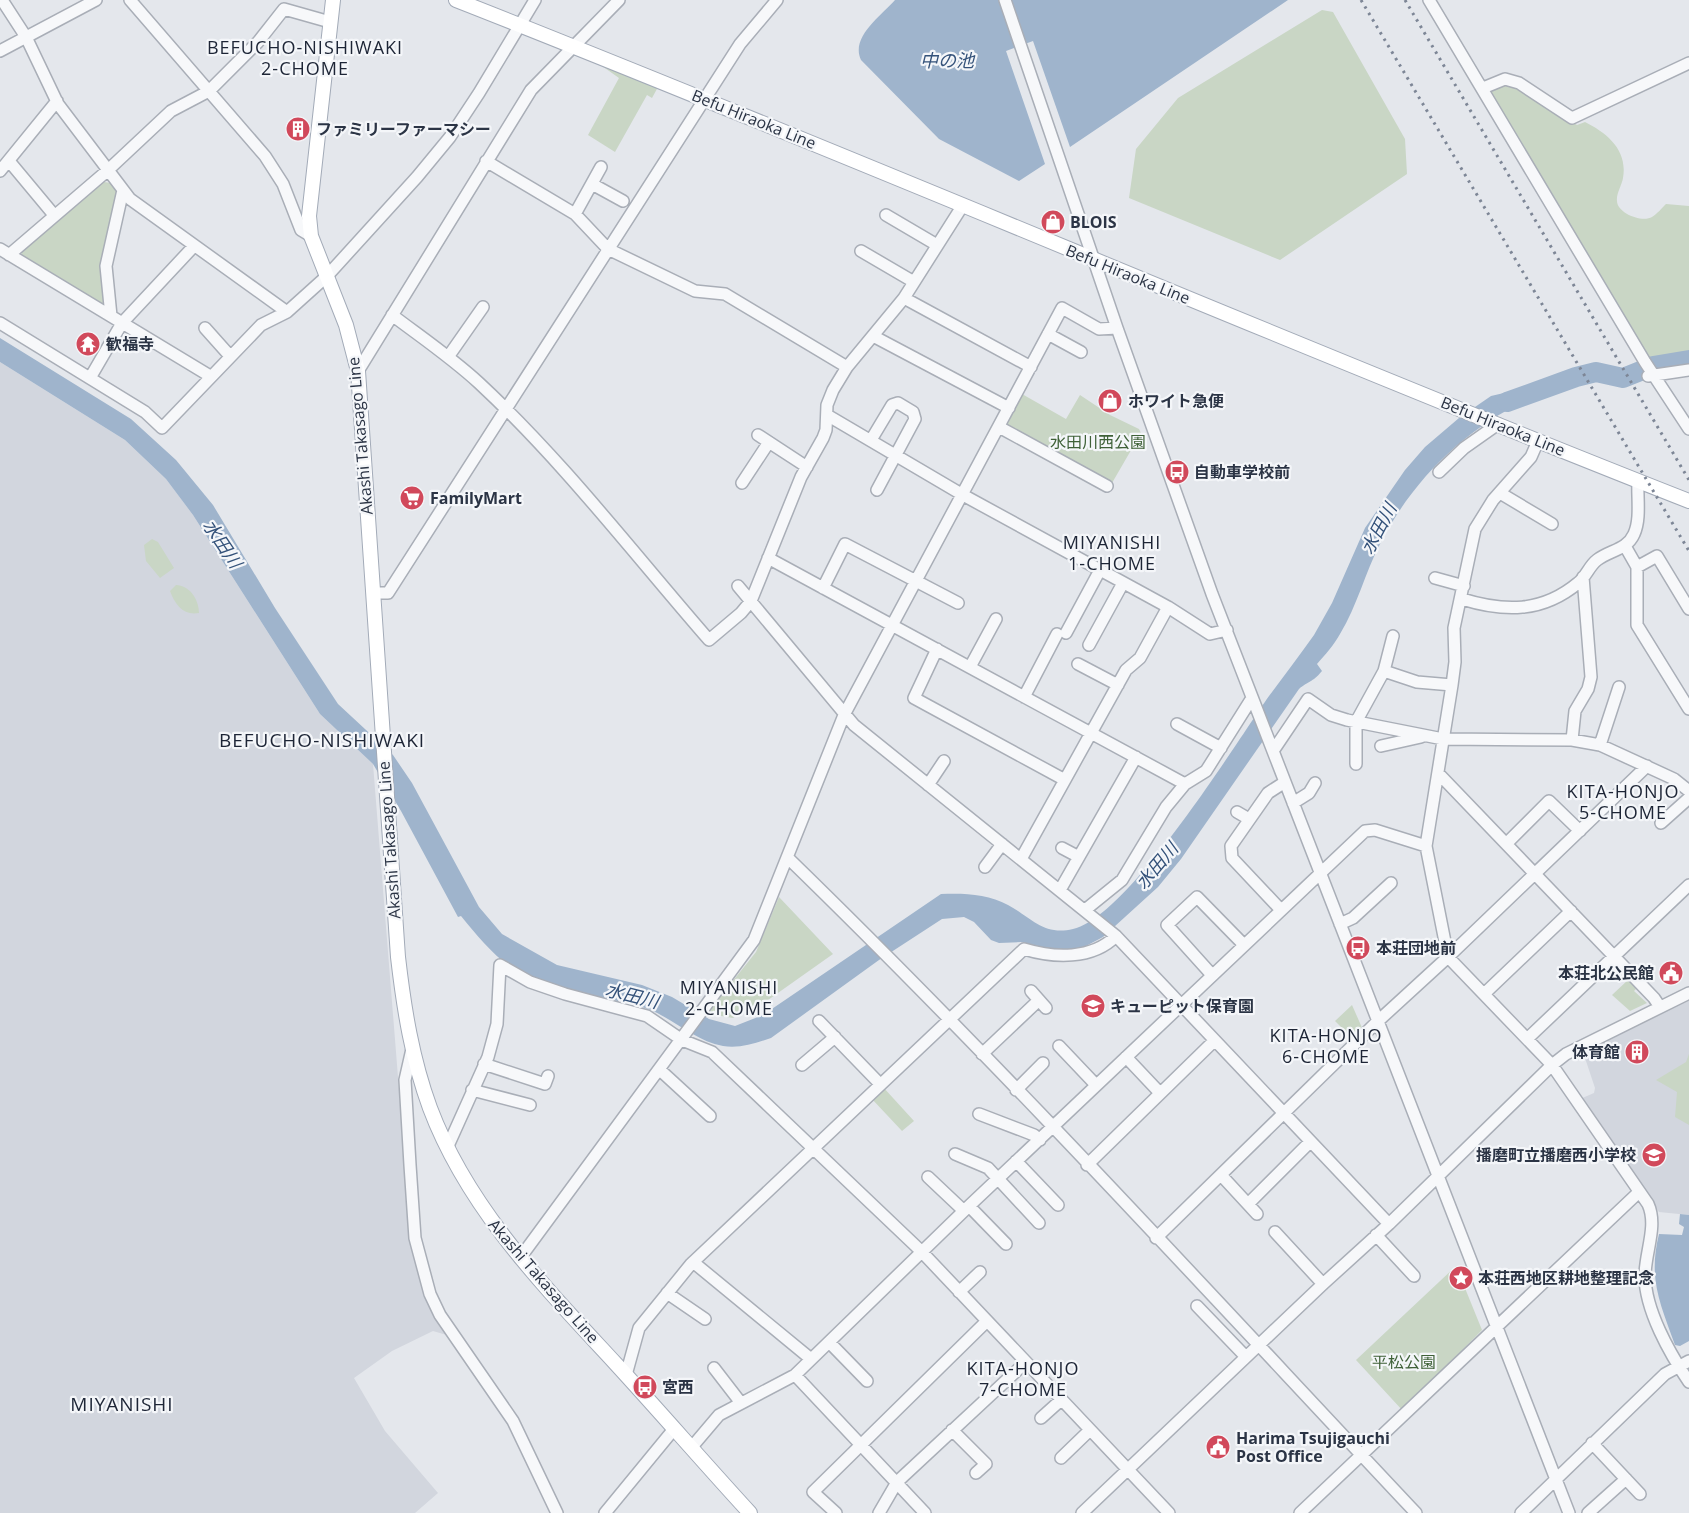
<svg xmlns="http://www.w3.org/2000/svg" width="1689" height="1513" viewBox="0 0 1689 1513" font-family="'Open Sans','Noto Sans JP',sans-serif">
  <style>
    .built { fill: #d2d6de }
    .green { fill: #c9d6c5 }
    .water { fill: #9fb4cc }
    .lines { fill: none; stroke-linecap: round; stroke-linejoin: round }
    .river { stroke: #9fb4cc; stroke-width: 20 }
    .minor-casing { stroke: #a9aeb7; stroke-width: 14 }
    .major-casing { stroke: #a3abb8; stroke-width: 16 }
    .minor { stroke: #f7f8fa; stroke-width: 11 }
    .major { stroke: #fff; stroke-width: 14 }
    .rail { stroke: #7d8696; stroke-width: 3; stroke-dasharray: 2.5 5; stroke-linecap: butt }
    .labels { text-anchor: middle; stroke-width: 4.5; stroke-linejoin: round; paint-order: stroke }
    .street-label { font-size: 16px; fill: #2b3445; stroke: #f4f6f9 }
    .poi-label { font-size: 16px; font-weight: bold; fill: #2b3445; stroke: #f4f6f9; text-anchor: start }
    .park-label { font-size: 16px; fill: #3f6138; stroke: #f4f6f9 }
    .neighbourhood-label { font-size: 18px; letter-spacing: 1px; fill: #1d2536; stroke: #f4f6f9 }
    .water-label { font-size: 18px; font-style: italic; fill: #34527a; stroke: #f4f6f9 }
    .quarter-label { font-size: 19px; letter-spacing: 1px; fill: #1d2536; stroke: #f4f6f9 }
  </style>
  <rect width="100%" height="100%" fill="#e4e7ec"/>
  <path class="built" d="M0,362l125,78 41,39 27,36 127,199 53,50 38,476 39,96 -17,-5 -41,20 -38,27 31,53 53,62 -23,20h-415z
    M1689,1000v215l-30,-3 -79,-113 14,-6 1,-5 -12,-36z"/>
  <path class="green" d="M1322,10l11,2 72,127 2,35 -127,86 -151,-62 7,-49 42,-51z
    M605,65l53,22 -6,11 -5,-3 -32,57 -27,-17 31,-57 -17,-12z
    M1504,82l10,2 63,41 8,-3c22,11 43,28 38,56 -1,7 -7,16 -6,23 0,12 25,22 35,16 5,-3 10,-9 14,-13l23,2v151l-37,7 -163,-274z
    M104,182l7,1 9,13 -14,111 -85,-52 2,-6z
    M1022,394l44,25 14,-24 30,20 29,14 2,4 -29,50 -104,-55 -1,-3z
    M152,539l6,3 16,26 -14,10 -14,-17 -2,-16z
    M176,585c13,0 23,14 23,28 -15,3 -24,-8 -29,-22z
    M779,897l54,57 -75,53 -14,4 -11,7 -23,-4 2,-7 44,-55z
    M1629,979l9,8 -4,4 13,12 -17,8 -18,-16z
    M1352,1005l11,25 -10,9 -18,-18z
    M1689,1054v71l-14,-8 2,-25 -21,-12 30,-18z
    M883,1087l31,34 -12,10 -31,-33z
    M1456,1266l26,64 -79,81 -47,-51z"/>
  <path class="water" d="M895,0h393l-218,147 -37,-106 -27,10 39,113 -26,17 -80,-42 -78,-79c-11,-23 21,-45 34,-60z
    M0,338l131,81 45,41 37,45 62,103 63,96 55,51 19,28 67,124 23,27 55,31 85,20 30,12 37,22 26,7 28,-11 178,-121c23,-1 47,0 67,11 23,12 35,31 65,24 55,-12 161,-183 196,-233 15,-20 30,-40 45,-61l18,-32 33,-75 40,-58 20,-23 34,-29 32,-22 30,-7 15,7c-68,29 -123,83 -156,148 -15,29 -23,62 -40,90 -6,11 -15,21 -23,30l5,7c-10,12 -14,10 -23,18l-118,170 -23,28 -55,50 -17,9 -23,6 -42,-10 -22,1 -8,-3 -17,-18 -10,-5 -22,2 -63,41 -108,78c-15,5 -32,11 -48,8 -28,-5 -49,-27 -75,-37 -40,-14 -89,-13 -127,-35 -25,-15 -42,-36 -60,-58l-3,1 -57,-106 -28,-47 -53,-50 -127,-199 -27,-36 -41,-39 -125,-78z
    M1680,1214l9,1v126l-9,5 -5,-1c-15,-42 -27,-66 -16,-111l23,1 2,-8 -5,-3z"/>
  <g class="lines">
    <path class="river" d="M1507,402l69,-25 20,-5 27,6 30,-12 36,-6"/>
    <defs>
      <path id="minor" d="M2,0l24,37 32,67 72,95 157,113
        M130,0l135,156 18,28 18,46 10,6
        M1005,0l112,328 95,266 357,919
        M1429,0l216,362 44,67
        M0,51l96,-51
        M1483,88l22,-9 14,4 53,35 117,-55
        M9,161l45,54
        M486,161l89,53 33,35 87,42 30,3 122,73
        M0,171l57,-70
        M592,184l31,17
        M575,214l26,-47
        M886,215l51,30
        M0,249l210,127
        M861,251l53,31
        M9,255l98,-84 64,-60 38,-20 49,-49 26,-33 46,13
        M904,298l127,69
        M392,315c29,22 60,43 87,68 84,78 155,171 230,257l32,-27 10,-12 50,-124 22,-39 3,-8 1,-25 6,-15 14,-23 57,-69 59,-93
        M111,316l-5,-50 17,-76
        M0,323l145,89 17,16 99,-103 26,-13 40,-36 90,-99 33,-40 29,-44 56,-93
        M205,328l25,28
        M1048,334l33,18
        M873,336l136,72
        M448,357l35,-50
        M358,371l173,-281 88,-90
        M1648,376l41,-6
        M90,378l32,-55 72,-77
        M827,415l136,80 205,112 42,27 17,-4
        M999,427l108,59
        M758,435l49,32
        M871,440l21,-35 6,-2 15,9 2,7 -38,71
        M1538,441l-7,16 -38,43 -18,29 -21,99 1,34 -3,23 -26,161 22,111 104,108 96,139c10,22 -3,48 -3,72 0,34 25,78 44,106
        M1439,472l25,-24 34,-24
        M742,483l27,-41
        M1500,493l52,31
        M1625,546l12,21v58l52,84
        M768,558l417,226
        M1637,567l20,-11 32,53
        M1435,578l29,8
        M738,586l116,139 262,211 273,288
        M823,588l22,-44 113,59
        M373,593h15l352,-549 37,-44
        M1462,599c42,13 80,14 116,-16 8,-6 11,-17 19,-23 13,-10 30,-10 37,-26 7,-15 3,-37 4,-53
        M1066,633l34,-63
        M1089,645l34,-62
        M937,649l-23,49 151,82
        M1078,664l40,21
        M970,667l26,-48
        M1384,671l33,11 35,3
        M1024,697l33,-63
        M1177,724l44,24
        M1572,740l3,-29 13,-22 3,-12 -8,-100
        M1600,745l19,-58
        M1381,746l40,-9
        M1273,751l35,-52 23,16 16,5 96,19 129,1 28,5 74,34 15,12
        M1356,764v-42l28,-51 9,-35
        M1438,773l216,225 6,9
        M928,785l16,-24
        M1293,803l16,-10 6,-10
        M1237,812l12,7
        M1661,823l28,-25
        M1507,843l42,-42 31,30
        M1062,848l17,9
        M788,858c217,211 421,435 628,655
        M1021,859l105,-189 14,-12 28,-51
        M985,867l17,-23
        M1060,890l76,-133
        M1085,910l37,-30 44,-73 19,-23 21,-13 46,-73
        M1281,910l-49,-52 -1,-12 37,-53 17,-11
        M1340,924l13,-6 38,-35
        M1212,975l-45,-50 30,-28 47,48
        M1031,991l15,17
        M1484,994l87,-83
        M819,1021l61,63
        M1527,1039l162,-154
        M1059,1046l37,39
        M412,1049l-7,31 5,85 5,73 15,56 10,21 73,106 44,92
        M982,1054l57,-54
        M1126,1057l34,36
        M484,1064l61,20 3,-8
        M802,1065l33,-28
        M660,1070l50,46
        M472,1090l58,15
        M1016,1090l27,-27
        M979,1114l55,21 6,5
        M448,1146l40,-89 9,-33 3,-59 30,17 35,12 82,22 35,24 30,12 209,199 248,262
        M955,1154l33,14 51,55
        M1016,1161l42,44
        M1087,1165l127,-124
        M1221,1175l36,39
        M928,1177l36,34
        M1248,1204l62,-62
        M969,1206l37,38
        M1275,1232l48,52
        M1376,1235l38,41
        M1156,1238l221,-216 71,-65 199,-191
        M520,1258l234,-318 90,-225 218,-407 37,21 18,-1
        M693,1262l118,97
        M959,1292l21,-20
        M667,1293l38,26
        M1197,1306l49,51
        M829,1342l38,39
        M714,1368l27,35
        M626,1375l13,-47 52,-64 333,-315c30,9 68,11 92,-13
        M795,1375l130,138
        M1041,1418l20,-18
        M952,1430l34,34 -10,9
        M1592,1443l48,51
        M691,1448l28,-33 76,-40 174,-169 396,-375 10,-1 51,16
        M1061,1458l29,-28
        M605,1513l69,-84
        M836,1513l-23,-21 174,-171
        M879,1513l18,-31 129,-120
        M1082,1513l241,-229 66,-60 163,-159 14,-11 123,-61
        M1300,1513l339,-321
        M1521,1513l144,-139 24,-13
        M1588,1513l38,-34"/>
      <path id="major" d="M333,0l-24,216 2,20 35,89 12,46 40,586c6,52 14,102 32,151 38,101 114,178 186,256 45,49 89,100 134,149
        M456,0c413,162 820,339 1233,501"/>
    </defs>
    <use href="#minor" class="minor-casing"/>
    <use href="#major" class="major-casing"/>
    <use href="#minor" class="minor"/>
    <use href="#major" class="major"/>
    <path class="rail" d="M1361,0l328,551
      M1405,0l284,480"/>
  </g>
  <defs>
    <symbol id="building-disc" viewBox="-11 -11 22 22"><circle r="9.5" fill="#d1495b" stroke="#f4f6f9"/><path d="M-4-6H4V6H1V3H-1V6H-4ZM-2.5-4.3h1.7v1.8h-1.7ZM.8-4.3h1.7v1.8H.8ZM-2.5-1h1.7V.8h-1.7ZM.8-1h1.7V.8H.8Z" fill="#fff"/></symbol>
    <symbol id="shop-disc" viewBox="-11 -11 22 22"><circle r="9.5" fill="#d1495b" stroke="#f4f6f9"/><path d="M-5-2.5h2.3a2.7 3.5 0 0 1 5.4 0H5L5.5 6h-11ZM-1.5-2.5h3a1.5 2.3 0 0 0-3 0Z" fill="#fff"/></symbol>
    <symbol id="temple-disc" viewBox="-11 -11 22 22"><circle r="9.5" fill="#d1495b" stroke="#f4f6f9"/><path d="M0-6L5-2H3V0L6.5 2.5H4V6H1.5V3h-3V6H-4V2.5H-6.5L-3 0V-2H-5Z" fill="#fff"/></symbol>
    <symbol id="bus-disc" viewBox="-11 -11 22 22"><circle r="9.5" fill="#d1495b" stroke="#f4f6f9"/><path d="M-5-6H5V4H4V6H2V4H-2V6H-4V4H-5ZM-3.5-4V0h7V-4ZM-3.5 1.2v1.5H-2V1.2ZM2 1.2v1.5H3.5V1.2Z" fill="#fff"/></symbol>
    <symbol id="supermarket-disc" viewBox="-11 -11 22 22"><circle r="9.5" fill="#d1495b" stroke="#f4f6f9"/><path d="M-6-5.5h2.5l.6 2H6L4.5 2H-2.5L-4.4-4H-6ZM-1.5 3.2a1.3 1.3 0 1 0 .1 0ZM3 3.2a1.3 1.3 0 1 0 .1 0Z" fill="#fff"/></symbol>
    <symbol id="civic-disc" viewBox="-11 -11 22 22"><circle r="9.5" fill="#d1495b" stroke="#f4f6f9"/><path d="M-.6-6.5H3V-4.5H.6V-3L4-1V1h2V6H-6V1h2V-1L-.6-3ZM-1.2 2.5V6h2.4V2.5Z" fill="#fff"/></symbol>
    <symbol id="school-disc" viewBox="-11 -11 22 22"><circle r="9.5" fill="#d1495b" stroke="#f4f6f9"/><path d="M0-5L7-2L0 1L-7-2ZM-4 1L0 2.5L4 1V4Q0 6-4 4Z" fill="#fff"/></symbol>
    <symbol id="sight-disc" viewBox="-11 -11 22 22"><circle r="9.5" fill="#d1495b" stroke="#f4f6f9"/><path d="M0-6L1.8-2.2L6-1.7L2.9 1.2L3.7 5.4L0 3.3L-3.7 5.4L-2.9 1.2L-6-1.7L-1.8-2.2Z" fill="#fff"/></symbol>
  </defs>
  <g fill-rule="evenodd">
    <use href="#building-disc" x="284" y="115" width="28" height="28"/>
    <use href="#shop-disc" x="1039" y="208" width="28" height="28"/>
    <use href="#temple-disc" x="74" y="330" width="28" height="28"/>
    <use href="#shop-disc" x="1096" y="387" width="28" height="28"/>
    <use href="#bus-disc" x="1163" y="458" width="28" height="28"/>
    <use href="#supermarket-disc" x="398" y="484" width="28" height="28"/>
    <use href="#bus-disc" x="1344" y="934" width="28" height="28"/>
    <use href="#civic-disc" x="1657" y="959" width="28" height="28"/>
    <use href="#school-disc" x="1079" y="992" width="28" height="28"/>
    <use href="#building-disc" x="1623" y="1038" width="28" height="28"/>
    <use href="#school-disc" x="1640" y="1141" width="28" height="28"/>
    <use href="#sight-disc" x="1447" y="1264" width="28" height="28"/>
    <use href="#bus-disc" x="631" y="1373" width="28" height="28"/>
    <use href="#civic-disc" x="1204" y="1433" width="28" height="28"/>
  </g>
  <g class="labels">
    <g class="street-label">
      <text transform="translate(754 119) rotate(22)" y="6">Befu Hiraoka Line</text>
      <text transform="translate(1128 274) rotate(22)" y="6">Befu Hiraoka Line</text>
      <text transform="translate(1503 426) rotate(22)" y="6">Befu Hiraoka Line</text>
      <text transform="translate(360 436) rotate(-95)" y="6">Akashi Takasago Line</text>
      <text transform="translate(389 840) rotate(-94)" y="6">Akashi Takasago Line</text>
      <text transform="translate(544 1281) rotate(49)" y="6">Akashi Takasago Line</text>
    </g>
    <g class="poi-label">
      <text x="316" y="135">ファミリーファーマシー</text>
      <text x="1070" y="228">BLOIS</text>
      <text x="106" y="350">歓福寺</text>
      <text x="1128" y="407">ホワイト急便</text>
      <text x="1194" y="478">自動車学校前</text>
      <text x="430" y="504">FamilyMart</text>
      <text x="1376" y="954">本荘団地前</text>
      <text x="1654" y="979" text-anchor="end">本荘北公民館</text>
      <text x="1110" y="1012">キューピット保育園</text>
      <text x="1620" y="1058" text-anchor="end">体育館</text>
      <text x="1636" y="1161" text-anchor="end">播磨町立播磨西小学校</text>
      <text x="1478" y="1284">本荘西地区耕地整理記念</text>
      <text x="662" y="1393">宮西</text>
      <text x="1236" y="1444">Harima Tsujigauchi<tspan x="1236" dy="18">Post Office</tspan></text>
    </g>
    <g class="park-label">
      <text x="1098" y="448">水田川西公園</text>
      <text x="1404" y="1368">平松公園</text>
    </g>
    <g class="neighbourhood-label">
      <text x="305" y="54">BEFUCHO-NISHIWAKI<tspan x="305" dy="21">2-CHOME</tspan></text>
      <text x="1112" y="549">MIYANISHI<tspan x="1112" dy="21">1-CHOME</tspan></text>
      <text x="1623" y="798">KITA-HONJO<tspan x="1623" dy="21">5-CHOME</tspan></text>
      <text x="729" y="994">MIYANISHI<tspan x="729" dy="21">2-CHOME</tspan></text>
      <text x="1326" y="1042">KITA-HONJO<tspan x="1326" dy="21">6-CHOME</tspan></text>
      <text x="1023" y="1375">KITA-HONJO<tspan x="1023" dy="21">7-CHOME</tspan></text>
    </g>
    <g class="water-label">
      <text x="947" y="67">中の池</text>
      <text transform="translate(1379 529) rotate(-62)" y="6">水田川</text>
      <text transform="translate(222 544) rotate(56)" y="6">水田川</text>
      <text transform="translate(1157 866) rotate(-50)" y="6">水田川</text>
      <text transform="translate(632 996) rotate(14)" y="6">水田川</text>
    </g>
    <g class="quarter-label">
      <text x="322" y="747">BEFUCHO-NISHIWAKI</text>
      <text x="122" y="1411">MIYANISHI</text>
    </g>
  </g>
</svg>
